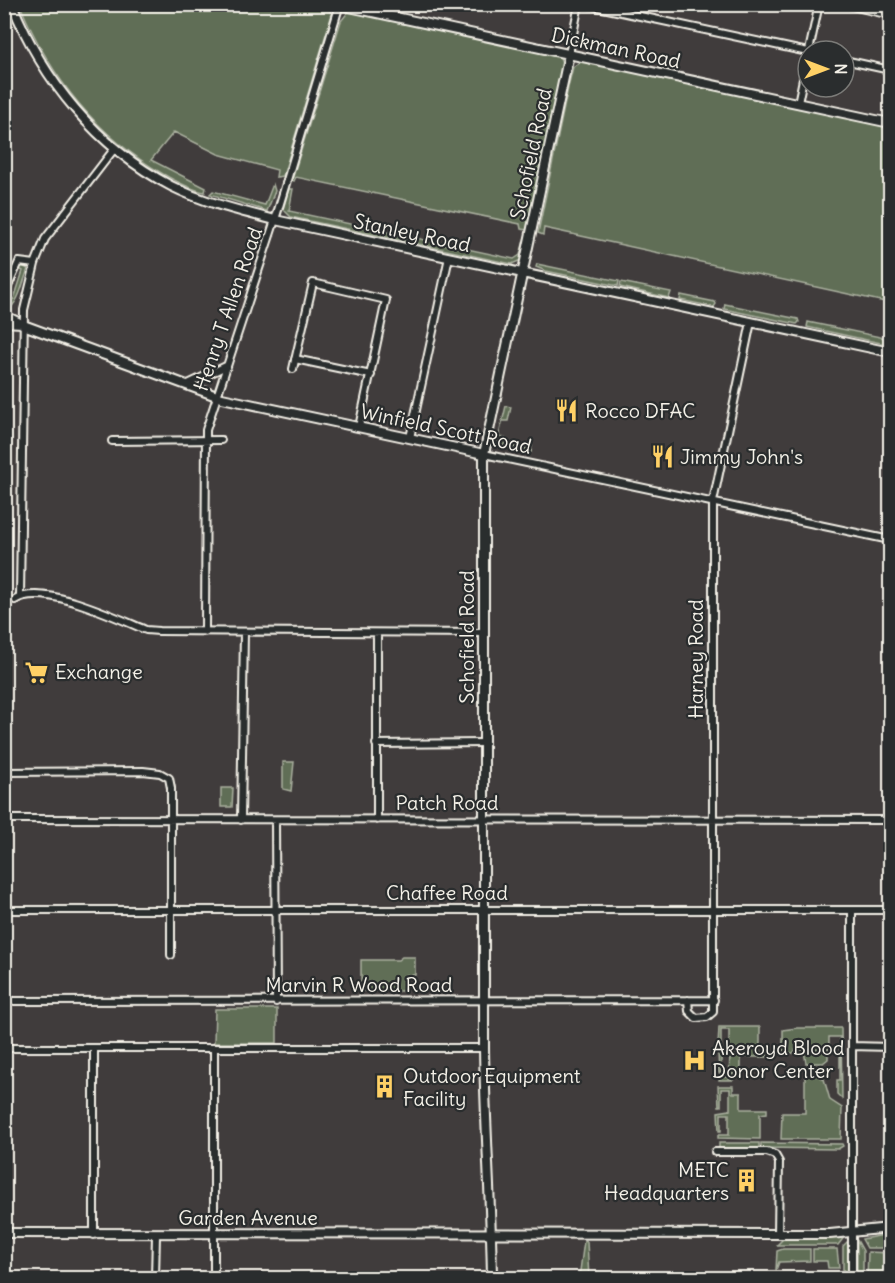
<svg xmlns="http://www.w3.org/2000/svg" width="895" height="1283" viewBox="0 0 895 1283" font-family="Delius,sans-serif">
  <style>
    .green { fill: #606e56; stroke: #aab09f; stroke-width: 1.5 }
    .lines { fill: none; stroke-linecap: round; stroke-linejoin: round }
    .minor-casing { stroke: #f4f1e8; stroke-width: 10 }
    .tertiary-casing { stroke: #f4f1e8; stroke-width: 12 }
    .minor { stroke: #2a2d2e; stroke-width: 6 }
    .tertiary { stroke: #2a2d2e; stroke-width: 8 }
    .labels { text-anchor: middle; stroke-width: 4.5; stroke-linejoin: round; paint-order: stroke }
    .street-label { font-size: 20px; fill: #f4f1e8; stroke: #2a2d2e }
    .poi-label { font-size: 20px; fill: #f4f1e8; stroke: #2a2d2e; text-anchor: start }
  </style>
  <rect width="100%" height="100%" fill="#403c3c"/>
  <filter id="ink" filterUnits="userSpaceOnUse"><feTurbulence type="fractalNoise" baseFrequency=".0167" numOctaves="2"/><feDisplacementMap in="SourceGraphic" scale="12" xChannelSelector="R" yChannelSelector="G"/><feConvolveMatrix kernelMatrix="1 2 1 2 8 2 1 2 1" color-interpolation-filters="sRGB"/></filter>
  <g filter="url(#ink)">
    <path class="green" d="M317,4l10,4 5,6 -49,162 -7,1 1,-7 -59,-16 -44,-22 -23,28 55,28 -1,4c-14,-2 -29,-11 -42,-18 -67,-39 -114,-99 -143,-169z
      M349,11l211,46 3,9 -36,164 -6,-1 -1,-5 -224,-47 -2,4 -2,-1 49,-159z
      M581,61l309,65v177l-346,-75 -1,7 -5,-2 31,-150 4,-16z
      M273,184l2,7 -8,20 -57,-17 3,-3 52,14z
      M289,189h4l-4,22 225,48 6,-4 5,-18 -4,23 -9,4 -221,-47 -8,-8z
      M537,264l82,17 -1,5 -72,-15 -10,-4z
      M21,265l7,4c-6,15 -8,34 -23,43l-1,-12 10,-1 9,-28 -4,-2z
      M621,282l50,10 -2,6 -49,-11z
      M681,295l34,7 1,2 -2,3 -34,-7z
      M725,304l73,15 1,3 -2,2 -73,-15z
      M808,322l82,17v6l-83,-18z
      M506,406l5,1 -3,14h-6l-3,15 6,2v6l24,5 3,-4 -1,7 -34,-8z
      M283,762h11l-3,29 -8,-2z
      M221,788h12l-1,19h-11z
      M402,957h13v18h-9v16h-45v-31h37z
      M215,1009h62v34h-63z
      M719,1027h41v25l8,1v4h-27v16h-8v7h-14v-3h10l1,-22h-9v18h-2l-1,-20 11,-1v-22h-8v18l-3,-1z
      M797,1028h44l1,71 -5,-5v-14h3v-43h-11v12l-34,1 -1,3h-11v-23z
      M804,1051h24v8l-5,4h-17z
      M805,1075h12l7,4 6,21 12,8 -1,31h-60l1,-26h23z
      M718,1086h15v7h8v16h26v4l-7,1v25l-42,-1v-3h11v-21h-8v17h-2l-1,-19 12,-2v-21h-9v17h-2z
      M719,1143h40v5l-40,1z
      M761,1143l81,1 1,2 -5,3 -77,-1z
      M890,1234v14h-23l-5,-9z
      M845,1236l-7,9h-61l8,-8z
      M849,1240v38h-6v-32z
      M857,1240l6,11v27h-6z
      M584,1241l3,1 2,36h-17l8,-7z
      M783,1249h27v12l-31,1 -3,8 1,-19z
      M813,1249h24l2,19h-11l-1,-7h-14z
      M868,1252l22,1v5l-5,1v19h-18z"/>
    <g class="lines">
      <defs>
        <path id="minor" d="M584,4l224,48
          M843,4l47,11
          M809,51l10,-47
          M569,54l10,-50
          M844,60l46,10
          M798,103l10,-48
          M4,295l15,-33 16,2
          M295,359l76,16
          M293,369l20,-86 73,17 -27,127
          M186,385l40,-19
          M410,438l39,-181
          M112,441l109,-1
          M484,454l406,86
          M20,596l4,-286 11,-46 10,-25 70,-91
          M15,600c28,-18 102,18 131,30l13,1 325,2
          M205,632l1,-202 69,-210 65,-216
          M377,633v187
          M376,744l108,-1
          M4,772l139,-1 17,2 9,5 2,10v167
          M4,819l886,1
          M241,820l3,-188
          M275,820l1,182
          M4,910h886
          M688,1000l1,11 7,7 11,-1 6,-5v-510l38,-180
          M4,1001l710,-1
          M852,1046l38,1
          M4,1048h480
          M94,1048v187
          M715,1152h52l8,3 4,7 -1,72
          M4,1223l2,10
          M155,1278l1,-43
          M214,1278v-230
          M852,1278v-368"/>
        <path id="tertiary" d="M12,4c31,77 85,143 159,182 32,16 69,25 104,34l615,132
          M335,4l555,119
          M4,315l22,11 196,72 262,56
          M4,322l18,1
          M4,1233l826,1 60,-6
          M492,1278c-1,-77 -7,-153 -8,-230v-594l85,-400"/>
      </defs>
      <use href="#minor" class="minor-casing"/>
      <use href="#tertiary" class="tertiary-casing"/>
      <use href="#minor" class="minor"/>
      <use href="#tertiary" class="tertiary"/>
    </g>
  </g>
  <defs>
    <symbol id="restaurant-bare" viewBox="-9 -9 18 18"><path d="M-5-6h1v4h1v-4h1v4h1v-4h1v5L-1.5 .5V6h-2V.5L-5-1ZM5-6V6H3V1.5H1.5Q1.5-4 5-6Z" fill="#ffd166" stroke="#2a2d2e" stroke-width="2.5" paint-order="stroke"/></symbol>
    <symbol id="supermarket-bare" viewBox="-9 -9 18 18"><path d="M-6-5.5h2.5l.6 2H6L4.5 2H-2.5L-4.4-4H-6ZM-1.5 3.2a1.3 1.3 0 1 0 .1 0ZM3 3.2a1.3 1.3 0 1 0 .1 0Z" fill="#ffd166" stroke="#2a2d2e" stroke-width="2.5" paint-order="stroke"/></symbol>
    <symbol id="hospital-bare" viewBox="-9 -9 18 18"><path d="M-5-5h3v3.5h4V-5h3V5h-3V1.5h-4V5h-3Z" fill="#ffd166" stroke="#2a2d2e" stroke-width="2.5" paint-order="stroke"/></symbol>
    <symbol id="building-bare" viewBox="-9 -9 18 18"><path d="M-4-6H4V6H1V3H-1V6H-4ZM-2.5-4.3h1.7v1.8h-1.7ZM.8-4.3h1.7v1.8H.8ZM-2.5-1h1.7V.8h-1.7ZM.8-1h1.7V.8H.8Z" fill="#ffd166" stroke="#2a2d2e" stroke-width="2.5" paint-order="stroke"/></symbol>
  </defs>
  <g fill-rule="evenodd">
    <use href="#restaurant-bare" x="550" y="394" width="33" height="33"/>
    <use href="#restaurant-bare" x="646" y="440" width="33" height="33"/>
    <use href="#supermarket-bare" x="20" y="656" width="33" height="33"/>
    <use href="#hospital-bare" x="678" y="1044" width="33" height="33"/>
    <use href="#building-bare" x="368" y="1070" width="33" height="33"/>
    <use href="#building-bare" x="730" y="1164" width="33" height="33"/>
  </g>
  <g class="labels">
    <g class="street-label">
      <text transform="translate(616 48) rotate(12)" y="7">Dickman Road</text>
      <text transform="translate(531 154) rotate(-78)" y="7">Schofield Road</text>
      <text transform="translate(412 233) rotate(12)" y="7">Stanley Road</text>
      <text transform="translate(228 309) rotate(-71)" y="7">Henry T Allen Road</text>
      <text transform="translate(446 429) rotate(12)" y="7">Winfield Scott Road</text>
      <text transform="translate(467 637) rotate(-90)" y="7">Schofield Road</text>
      <text transform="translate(696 659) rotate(-90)" y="7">Harney Road</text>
      <text x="447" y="810">Patch Road</text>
      <text x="447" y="900">Chaffee Road</text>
      <text x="359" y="992">Marvin R Wood Road</text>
      <text x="248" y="1225">Garden Avenue</text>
    </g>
    <g class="poi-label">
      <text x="585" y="418">Rocco DFAC</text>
      <text x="680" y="464">Jimmy John's</text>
      <text x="55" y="679">Exchange</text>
      <text x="712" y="1055">Akeroyd Blood<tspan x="712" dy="23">Donor Center</tspan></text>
      <text x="403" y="1083">Outdoor Equipment<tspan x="403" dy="23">Facility</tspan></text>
      <text x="729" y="1177" text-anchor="end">METC<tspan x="729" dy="23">Headquarters</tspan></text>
    </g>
  </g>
  <rect width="895" height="1283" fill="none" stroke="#2a2d2e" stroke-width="24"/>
  <rect x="12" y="12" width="871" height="1259" fill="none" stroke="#f4f1e8" stroke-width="2" filter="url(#ink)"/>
  <g transform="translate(826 69) rotate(90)"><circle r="28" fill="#2a2d2e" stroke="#7b7b78" stroke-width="1.5"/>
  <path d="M0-4.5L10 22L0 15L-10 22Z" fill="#ffd166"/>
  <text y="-9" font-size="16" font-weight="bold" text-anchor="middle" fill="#f4f1e8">N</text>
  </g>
</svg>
